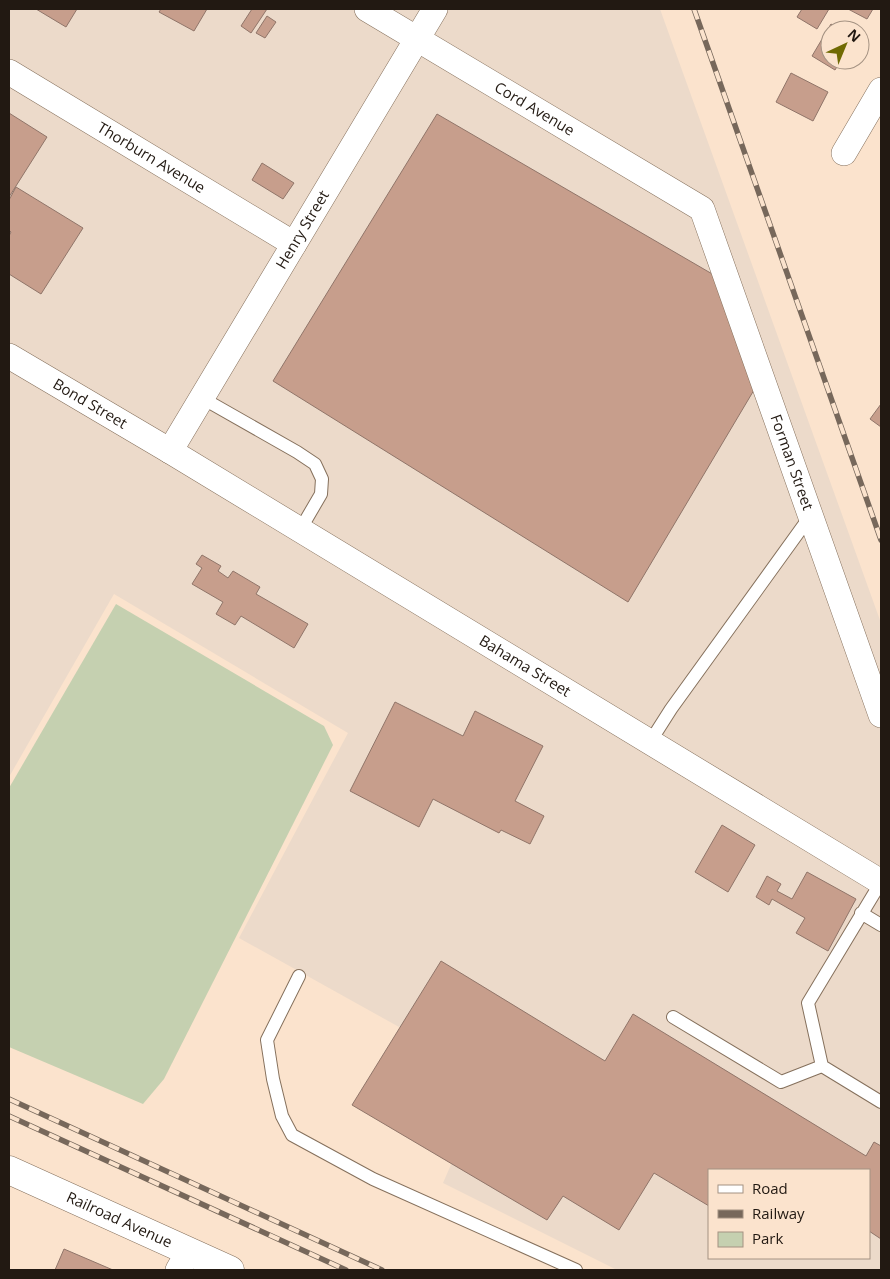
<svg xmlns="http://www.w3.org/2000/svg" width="890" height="1279" viewBox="0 0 890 1279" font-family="'Open Sans',sans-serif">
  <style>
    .industrial { fill: #ecdaca; fill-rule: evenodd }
    .green { fill: #c5d0b0 }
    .building { fill: #c79e8c; stroke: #907569 }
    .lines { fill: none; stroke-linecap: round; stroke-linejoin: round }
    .service-casing { stroke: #85705c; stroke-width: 14 }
    .minor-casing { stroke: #85705c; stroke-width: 26 }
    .secondary-casing { stroke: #85705c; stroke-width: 29 }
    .service { stroke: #fff; stroke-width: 12 }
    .minor { stroke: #fff; stroke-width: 25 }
    .secondary { stroke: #fff; stroke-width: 28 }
    .rail-casing { stroke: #77685b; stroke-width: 5.5 }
    .rail { stroke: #fbe3cd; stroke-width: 4; stroke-dasharray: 11; stroke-linecap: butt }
    .labels { text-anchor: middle; stroke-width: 5; stroke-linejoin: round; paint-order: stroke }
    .street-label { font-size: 15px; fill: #221912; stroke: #fbe3cd }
  </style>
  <rect width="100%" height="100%" fill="#fbe3cd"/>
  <path class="industrial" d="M9,9h651l221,614v647h-264l-174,-87 46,-106 -250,-139 109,-205 -234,-139 -105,183zM709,1170h160v88h-160z"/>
  <path class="green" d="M116,604l208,122 9,19 -169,334 -21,25 -134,-57v-259z"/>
  <path class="building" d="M36,9h41l-11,18z
    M161,9h46l-13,22 -35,-19z
    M252,9h15l-16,24 -10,-7z
    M802,9h27l-12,20 -20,-12z
    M848,9h25l-6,10z
    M267,16l9,6 -11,16 -9,-5z
    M831,24l9,6h-10v30h11l-6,10 -23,-14z
    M791,73l37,19 -15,29 -37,-19z
    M9,113l38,24 -38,60z
    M437,114l277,161 40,115 -126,212 -355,-221z
    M262,163l32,20 -11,16 -31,-19z
    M16,187l67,41 -42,66 -32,-20v-38l2,-4 -2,-2v-30z
    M881,404v23l-11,-8z
    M202,555l19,11 -3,5 10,7 5,-7 27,16 -4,7 52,30 -14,24 -53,-32 -6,9 -19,-11 7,-12 -31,-18 10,-16 -6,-4z
    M395,702l68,34 12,-25 68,35 -28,55 29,15 -14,28 -29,-14 -2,3 -66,-34 -14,28 -69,-36z
    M722,825l33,20 -27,47 -33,-20z
    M807,872l49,27 -28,52 -32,-18 9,-15 -33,-19 -3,6 -13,-8 11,-21 14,8 -4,7 15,8z
    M441,961l164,100 28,-47 233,142 8,-14 7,4v93l-12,-8v-61h-160v36l-55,-33 -35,57 -56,-34 -16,24 -195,-115z
    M64,1249l49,21h-58z"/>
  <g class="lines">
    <defs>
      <path id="service" d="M202,398l95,54 18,12 7,15 -1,15 -21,36
        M650,742l21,-33 140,-194
        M861,913l20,12
        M299,976l-32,64 6,39 9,37 10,19 81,44 203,91
        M673,1017l108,65 41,-16 -14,-63 73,-121
        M822,1066l59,36"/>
      <g id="minor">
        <path id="s1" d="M367,9l335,200 179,506"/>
        <path id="s2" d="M9,72l285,172"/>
        <path d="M844,153l37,-63"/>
        <path id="s3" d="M9,356l161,95 711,431"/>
        <path id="s4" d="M170,451l265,-442"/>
        <path d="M178,1270l11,-19"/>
      </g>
      <g id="secondary">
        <path id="s5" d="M9,1170l221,100"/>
      </g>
    </defs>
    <use href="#service" class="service-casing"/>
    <use href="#minor" class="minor-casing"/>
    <use href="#secondary" class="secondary-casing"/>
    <use href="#service" class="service"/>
    <use href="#minor" class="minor"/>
    <use href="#secondary" class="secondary"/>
    <defs>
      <path id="rail" d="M694,9l187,531
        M9,1099l373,171
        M9,1116l337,154"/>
    </defs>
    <use href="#rail" class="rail-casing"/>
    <use href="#rail" class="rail"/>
  </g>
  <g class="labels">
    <g class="street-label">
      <text dy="5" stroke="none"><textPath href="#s1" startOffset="195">Cord Avenue</textPath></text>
      <text dy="5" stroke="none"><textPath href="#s2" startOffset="166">Thorburn Avenue</textPath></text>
      <text dy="5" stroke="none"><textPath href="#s4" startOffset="258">Henry Street</textPath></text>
      <text dy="5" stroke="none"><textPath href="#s3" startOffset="94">Bond Street</textPath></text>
      <text dy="5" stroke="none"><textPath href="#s1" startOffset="659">Forman Street</textPath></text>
      <text dy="5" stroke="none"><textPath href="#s3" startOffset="602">Bahama Street</textPath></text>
      <text dy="5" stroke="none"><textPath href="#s5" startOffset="121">Railroad Avenue</textPath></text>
    </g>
  </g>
  <rect width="890" height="1279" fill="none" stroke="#221912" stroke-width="20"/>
  <rect x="708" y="1169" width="162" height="90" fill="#fbe3cd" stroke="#a49282"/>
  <rect x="718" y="1185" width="25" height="8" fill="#ffffff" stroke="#a49282"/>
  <text x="752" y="1194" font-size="15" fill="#221912">Road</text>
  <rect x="718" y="1210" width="25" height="8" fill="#77685b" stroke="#a49282"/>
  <text x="752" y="1219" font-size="15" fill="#221912">Railway</text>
  <rect x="718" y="1232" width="25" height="15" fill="#c5d0b0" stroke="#a49282"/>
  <text x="752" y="1244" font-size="15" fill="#221912">Park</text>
  <g transform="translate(845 45) rotate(44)"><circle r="24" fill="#fbe3cd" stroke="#a49282"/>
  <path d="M0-4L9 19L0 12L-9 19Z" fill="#706a03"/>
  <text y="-8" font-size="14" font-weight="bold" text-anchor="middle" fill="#221912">N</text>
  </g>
</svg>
